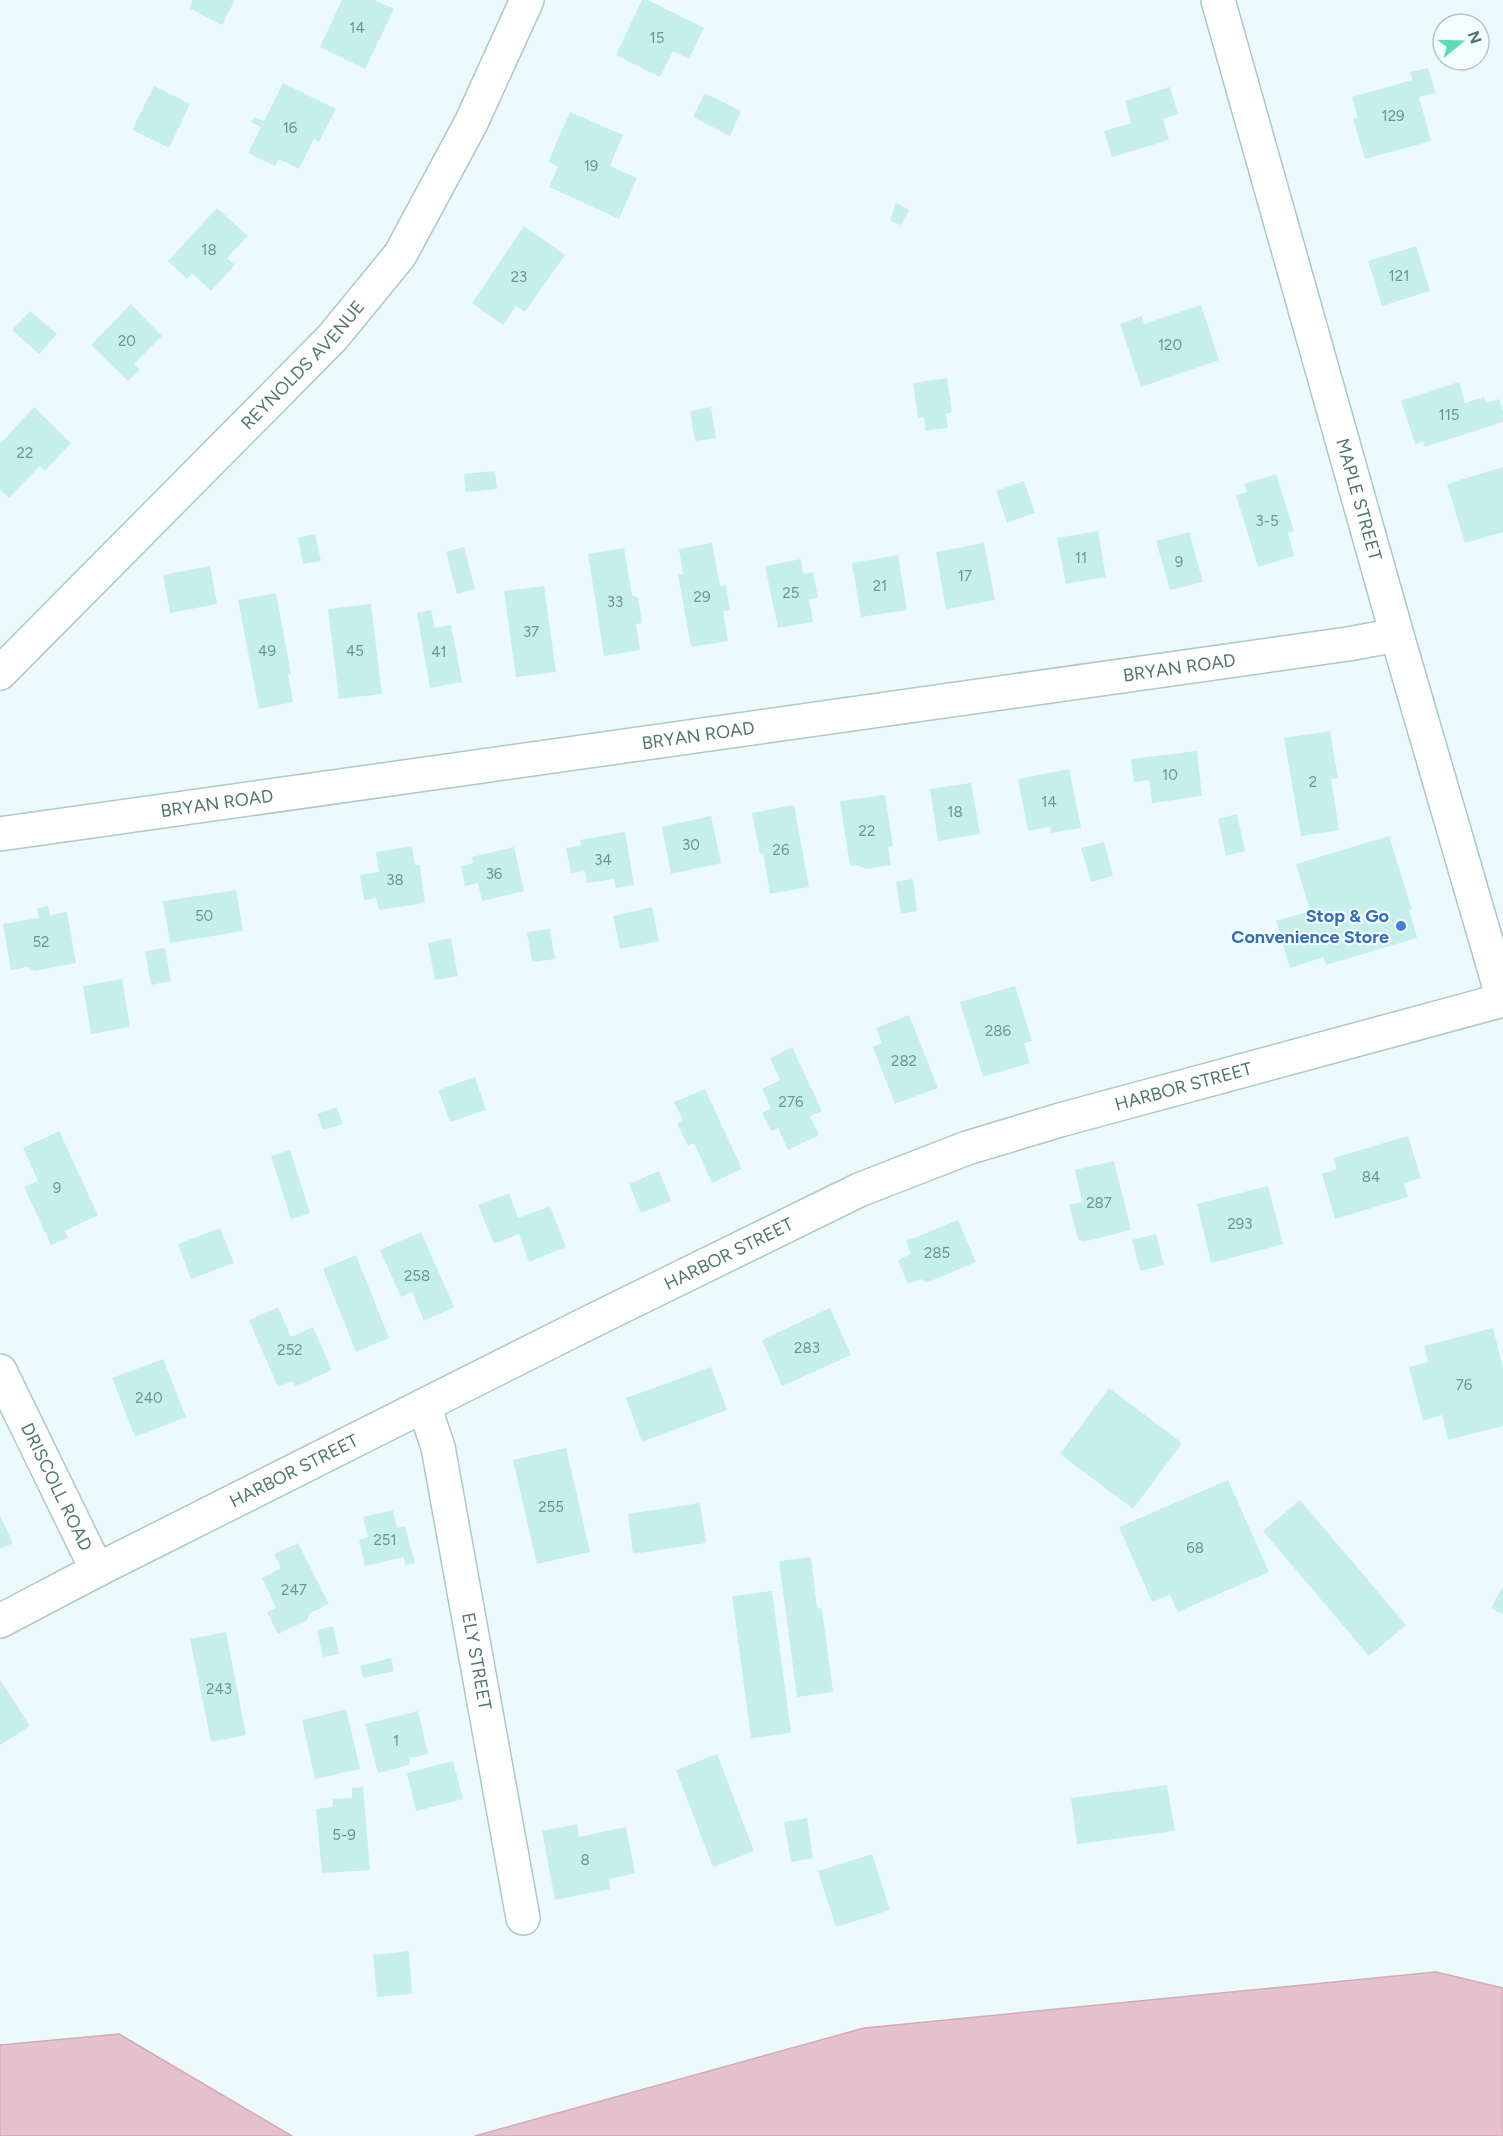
<svg xmlns="http://www.w3.org/2000/svg" width="1503" height="2136" viewBox="0 0 1503 2136" font-family="Figtree,sans-serif">
  <style>
    .water { fill: #e5c1ce; stroke: #d6a8b8; stroke-width: 1.5 }
    .building { fill: #c6efea }
    .lines { fill: none; stroke-linecap: round; stroke-linejoin: round }
    .street-casing { stroke: #acc9c7; stroke-width: 36 }
    .secondary-casing { stroke: #a9cac7; stroke-width: 36 }
    .street { stroke: #fff; stroke-width: 33 }
    .secondary { stroke: #fff; stroke-width: 33 }
    .shop-dot { fill: #3f7fe0; stroke: #f3fdfe; stroke-width: 2 }
    .labels { text-anchor: middle; stroke-width: 4.5; stroke-linejoin: round; paint-order: stroke }
    .number-label { font-size: 15px; fill: #6e948e }
    .street-label { font-size: 18px; fill: #507670; stroke: #f3fdfe }
    .shop-label { font-size: 18px; font-weight: bold; fill: #366cbe; stroke: #f3fdfe; text-anchor: end }
  </style>
  <rect width="100%" height="100%" fill="#ecfafc"/>
  <path class="water" d="M1436,1972l67,16v148h-1028l389,-108z
    M119,2034l173,102h-292v-91z"/>
  <path class="building" d="M193,0h42l-13,25 -33,-17z
    M342,0h33l19,9 -29,60 -45,-22z
    M642,0h6l56,28 -15,31 -16,-8 -13,26 -44,-22z
    M1428,68l8,25 -17,4 12,44 -66,18 -12,-40 5,-1 -6,-21 60,-17 -2,-8z
    M283,83l53,26 -17,33 -5,-3 -15,30 -20,-10 -4,7 -27,-13 13,-26 -10,-5 3,-5 10,4z
    M154,86l36,18 -21,44 -37,-18z
    M1170,87l8,27 -15,5 6,21 -57,17 -8,-26 27,-8 -6,-22z
    M705,93l36,18 -11,25 -37,-19z
    M570,112l53,23 -13,31 27,12 -18,41 -70,-32 9,-20 -10,-5z
    M896,202l13,8 -8,15 -11,-4z
    M217,208l31,28 -21,22 8,7 -24,26 -19,-18 -5,6 -19,-18z
    M524,226l41,29 -40,57 -9,-6 -13,19 -31,-22z
    M1416,246l14,45 -48,15 -14,-45z
    M131,304l31,32 -28,28 6,5 -12,12 -37,-36z
    M1201,305l18,55 -78,27 -21,-63 22,-8 2,8z
    M30,311l27,23 -18,20 -27,-24z
    M947,378l5,34 -6,2 2,14 -22,3 -2,-14 -6,1 -5,-35z
    M1459,382l6,21 19,-6 2,6 13,-4 4,12v11l-78,25 -2,-6 -8,3 -14,-43z
    M34,407l37,36 -26,28 -5,-5 -31,32 -9,-8v-46z
    M711,407l5,31 -21,3 -5,-30z
    M1503,467v65l-38,11 -18,-59z
    M495,471l2,18 -31,3 -2,-18z
    M1276,474l18,57 -6,2 6,23 -36,11 -22,-72 11,-3 -3,-8z
    M1024,481l11,32 -28,10 -11,-32z
    M1098,531l8,46 -40,7 -9,-46z
    M1189,532l14,50 -33,8 -14,-49z
    M315,534l6,27 -18,3 -5,-26z
    M712,543l8,43 6,-1 4,25 -7,1 5,30 -37,6 -13,-72 5,-1 -4,-25z
    M984,543l11,57 -49,9 -10,-57z
    M464,547l11,42 -18,5 -11,-42z
    M624,548l8,47 6,3 4,25 -6,1 4,26 -36,6 -16,-102z
    M898,555l9,55 -46,7 -9,-54z
    M801,559l2,15 10,-2 5,26 -9,1 4,23 -35,6 -13,-62z
    M210,566l7,38 -47,9 -7,-38z
    M544,586l12,86 -40,5 -12,-86z
    M276,593l15,81h-3l5,28 -34,7 -21,-109z
    M371,604l11,90 -43,5 -11,-90z
    M431,610l4,18 16,-3 11,57 -32,6 -13,-75z
    M1330,731l8,47 -7,1 8,51 -38,6 -17,-98z
    M1197,751l5,45 -50,7 -3,-23 -15,2 -3,-23z
    M1069,769l12,59 -30,5 -1,-6 -22,4 -10,-52z
    M971,783l9,51 -42,7 -8,-52z
    M885,795l8,51 -5,1 3,18 -25,4 -9,-4 -7,1 -10,-65z
    M794,805l15,82 -39,7 -7,-41 -3,1 -8,-41z
    M1237,814l8,37 -19,5 -8,-37z
    M711,816l10,47 -50,11 -9,-47z
    M625,832l9,53 -18,3 -2,-9 -27,4 -2,-12 -14,2 -5,-25 15,-3 -1,-5z
    M1389,836l23,74h-3l8,28 -91,27 -3,-8 -33,11 -14,-47 34,-10 -14,-47z
    M1104,842l9,34 -22,6 -10,-34z
    M412,846l3,19h5l5,38 -46,7 -3,-12 -12,2 -4,-25 19,-3 -3,-20z
    M514,847l10,44 -42,10 -4,-18 -13,3 -4,-20 12,-3 -1,-6z
    M913,879l4,32 -16,3 -5,-32z
    M236,890l7,41 -73,12 -7,-42z
    M48,906l2,9 17,-3 9,51 -42,8 -6,-4 -17,3 -8,-46 36,-6 -2,-10z
    M652,907l7,34 -39,8 -7,-33z
    M550,929l5,30 -23,3 -5,-30z
    M451,938l7,38 -23,4 -7,-37z
    M165,948l6,33 -20,4 -6,-34z
    M122,979l8,48 -39,7 -8,-48z
    M1015,986l17,55 -8,2 6,20 -47,14 -23,-75z
    M909,1015l29,73 -43,16 -22,-57 9,-4 -6,-15z
    M792,1047l30,64 -12,5 9,19 -31,15 -10,-22 -7,3 -9,-18 9,-4 -9,-20 18,-9 -10,-22z
    M475,1077l11,33 -36,12 -12,-32z
    M705,1089l37,80 -30,14 -18,-40 -6,3 -11,-23 6,-3 -9,-18z
    M337,1107l6,17 -20,6 -6,-16z
    M59,1131l39,84 -33,16 3,7 -17,7 -27,-58 14,-6 -15,-33z
    M1408,1136l13,42 -17,5 4,14 -73,22 -13,-45 15,-5 -4,-11z
    M290,1150l20,63 -19,6 -20,-63z
    M1114,1161l17,69 -48,12 -5,-3 -9,-34 13,-3 -7,-32z
    M659,1171l12,30 -30,12 -12,-29z
    M1268,1186l15,58 -72,19 -14,-59z
    M509,1193l9,25 32,-12 16,41 -37,15 -10,-28 -25,10 -16,-39z
    M958,1220l18,42 -50,21 -5,-4 -13,5 -10,-24 13,-6 -5,-13z
    M220,1228l14,35 -43,16 -13,-35z
    M421,1232l33,75 -30,14 -12,-29 -11,5 -21,-47z
    M1156,1234l8,31 -24,6 -8,-31z
    M356,1255l33,83 -33,14 -33,-83z
    M278,1307l13,30 22,-10 19,43 -37,17 -3,-6 -14,6 -29,-67z
    M830,1308l21,47 -69,31 -20,-46z
    M1493,1328l10,40v58l-55,14 -6,-25 -19,6 -14,-54 19,-5 -4,-16z
    M163,1359l23,58 -51,20 -23,-59z
    M711,1367l16,43 -85,32 -16,-44z
    M1109,1388l73,55 -49,66 -73,-55z
    M566,1448l24,104 -53,12 -24,-104z
    M1228,1480l41,92 -91,40 -8,-17 -18,7 -33,-75z
    M1300,1500l106,125 -37,31 -106,-125z
    M700,1503l6,40 -73,11 -5,-40z
    M393,1510l4,18 8,-2 10,37 -10,2 -1,-8 -39,9 -6,-26 9,-3 -5,-20z
    M0,1516l13,27 -13,6z
    M298,1543l31,61 -19,9 -3,7 -29,14 -11,-22 9,-4 -14,-30 19,-10 -7,-14z
    M811,1557l6,50 5,2 11,83 -36,5 -18,-136z
    M1503,1586v28l-12,-6z
    M772,1591l19,142 -40,5 -19,-142z
    M333,1626l6,28 -16,3 -6,-27z
    M226,1632l20,103 -35,7 -21,-103z
    M391,1658l3,13 -31,7 -3,-12z
    M0,1680l30,46 -30,19z
    M346,1709l14,60 -45,10 -13,-59z
    M418,1711l10,43 -18,4 -1,7 -31,8 -13,-49z
    M717,1754l37,97 -41,16 -37,-97z
    M453,1761l10,38 -47,12 -9,-38z
    M1167,1785l8,46 -98,13 -6,-46z
    M363,1787l7,83 -48,3 -6,-64 17,-2v-8l19,-1v-10z
    M807,1818l6,40 -22,4 -7,-40z
    M577,1824l2,13 47,-10 9,46 -26,6 1,10 -55,11 -13,-69z
    M872,1854l18,56 -54,17 -18,-56z
    M409,1951l3,43 -35,3 -4,-42z"/>
  <g class="lines">
    <defs>
      <g id="street">
        <path id="s1" d="M0,673l332,-335 68,-83 71,-132 56,-123"/>
        <path id="s2" d="M0,834l1348,-190 49,-9"/>
        <path id="s3" d="M0,1371l97,199"/>
        <path id="s4" d="M424,1406l14,41 85,471"/>
        <path id="s5" d="M0,1621l97,-51 483,-243 279,-137 108,-42 93,-28 443,-120"/>
      </g>
      <g id="secondary">
        <path id="s6" d="M1218,0l179,635 106,364"/>
      </g>
    </defs>
    <use href="#street" class="street-casing"/>
    <use href="#secondary" class="secondary-casing"/>
    <use href="#street" class="street"/>
    <use href="#secondary" class="secondary"/>
  </g>
  <circle class="shop-dot" cx="1401" cy="926" r="6"/>
  <g class="labels">
    <g class="number-label">
      <text x="357" y="33">14</text>
      <text x="657" y="43">15</text>
      <text x="1393" y="121">129</text>
      <text x="290" y="133">16</text>
      <text x="591" y="171">19</text>
      <text x="209" y="255">18</text>
      <text x="1399" y="281">121</text>
      <text x="519" y="282">23</text>
      <text x="127" y="346">20</text>
      <text x="1170" y="350">120</text>
      <text x="1449" y="420">115</text>
      <text x="25" y="458">22</text>
      <text x="1267" y="526">3-5</text>
      <text x="1081" y="563">11</text>
      <text x="1179" y="567">9</text>
      <text x="965" y="581">17</text>
      <text x="880" y="591">21</text>
      <text x="791" y="598">25</text>
      <text x="702" y="602">29</text>
      <text x="615" y="607">33</text>
      <text x="531" y="637">37</text>
      <text x="267" y="656">49</text>
      <text x="355" y="656">45</text>
      <text x="439" y="657">41</text>
      <text x="1170" y="780">10</text>
      <text x="1313" y="787">2</text>
      <text x="1049" y="807">14</text>
      <text x="955" y="817">18</text>
      <text x="867" y="836">22</text>
      <text x="691" y="850">30</text>
      <text x="781" y="855">26</text>
      <text x="603" y="865">34</text>
      <text x="494" y="879">36</text>
      <text x="395" y="885">38</text>
      <text x="204" y="921">50</text>
      <text x="41" y="947">52</text>
      <text x="998" y="1036">286</text>
      <text x="904" y="1066">282</text>
      <text x="791" y="1107">276</text>
      <text x="1371" y="1182">84</text>
      <text x="57" y="1193">9</text>
      <text x="1099" y="1208">287</text>
      <text x="1240" y="1229">293</text>
      <text x="937" y="1258">285</text>
      <text x="417" y="1281">258</text>
      <text x="807" y="1353">283</text>
      <text x="290" y="1355">252</text>
      <text x="1464" y="1390">76</text>
      <text x="149" y="1403">240</text>
      <text x="551" y="1512">255</text>
      <text x="385" y="1545">251</text>
      <text x="1195" y="1553">68</text>
      <text x="294" y="1595">247</text>
      <text x="219" y="1694">243</text>
      <text x="396" y="1746">1</text>
      <text x="344" y="1840">5-9</text>
      <text x="585" y="1865">8</text>
    </g>
    <g class="street-label">
      <text dy="6" stroke="none"><textPath href="#s1" startOffset="432">REYNOLDS AVENUE</textPath></text>
      <text dy="6" stroke="none"><textPath href="#s6" startOffset="519">MAPLE STREET</textPath></text>
      <text dy="6" stroke="none"><textPath href="#s2" startOffset="1191">BRYAN ROAD</textPath></text>
      <text dy="6" stroke="none"><textPath href="#s2" startOffset="705">BRYAN ROAD</textPath></text>
      <text dy="6" stroke="none"><textPath href="#s2" startOffset="219">BRYAN ROAD</textPath></text>
      <text dy="6" stroke="none"><textPath href="#s5" startOffset="1302">HARBOR STREET</textPath></text>
      <text dy="6" stroke="none"><textPath href="#s5" startOffset="816">HARBOR STREET</textPath></text>
      <text dy="6" stroke="none"><textPath href="#s5" startOffset="330">HARBOR STREET</textPath></text>
      <text dy="6" stroke="none"><textPath href="#s3" startOffset="129">DRISCOLL ROAD</textPath></text>
      <text dy="6" stroke="none"><textPath href="#s4" startOffset="261">ELY STREET</textPath></text>
    </g>
    <g class="shop-label">
      <text x="1389" y="922">Stop &amp; Go<tspan x="1389" dy="21">Convenience Store</tspan></text>
    </g>
  </g>
  <g transform="translate(1461 42) rotate(71)"><circle r="28" fill="#f3fdfe" stroke="#b2c7c5" stroke-width="1.5"/>
  <path d="M0-4.5L10 22L0 15L-10 22Z" fill="#5bdcb7"/>
  <text y="-9" font-size="16" font-weight="bold" text-anchor="middle" fill="#507670">N</text>
  </g>
</svg>
